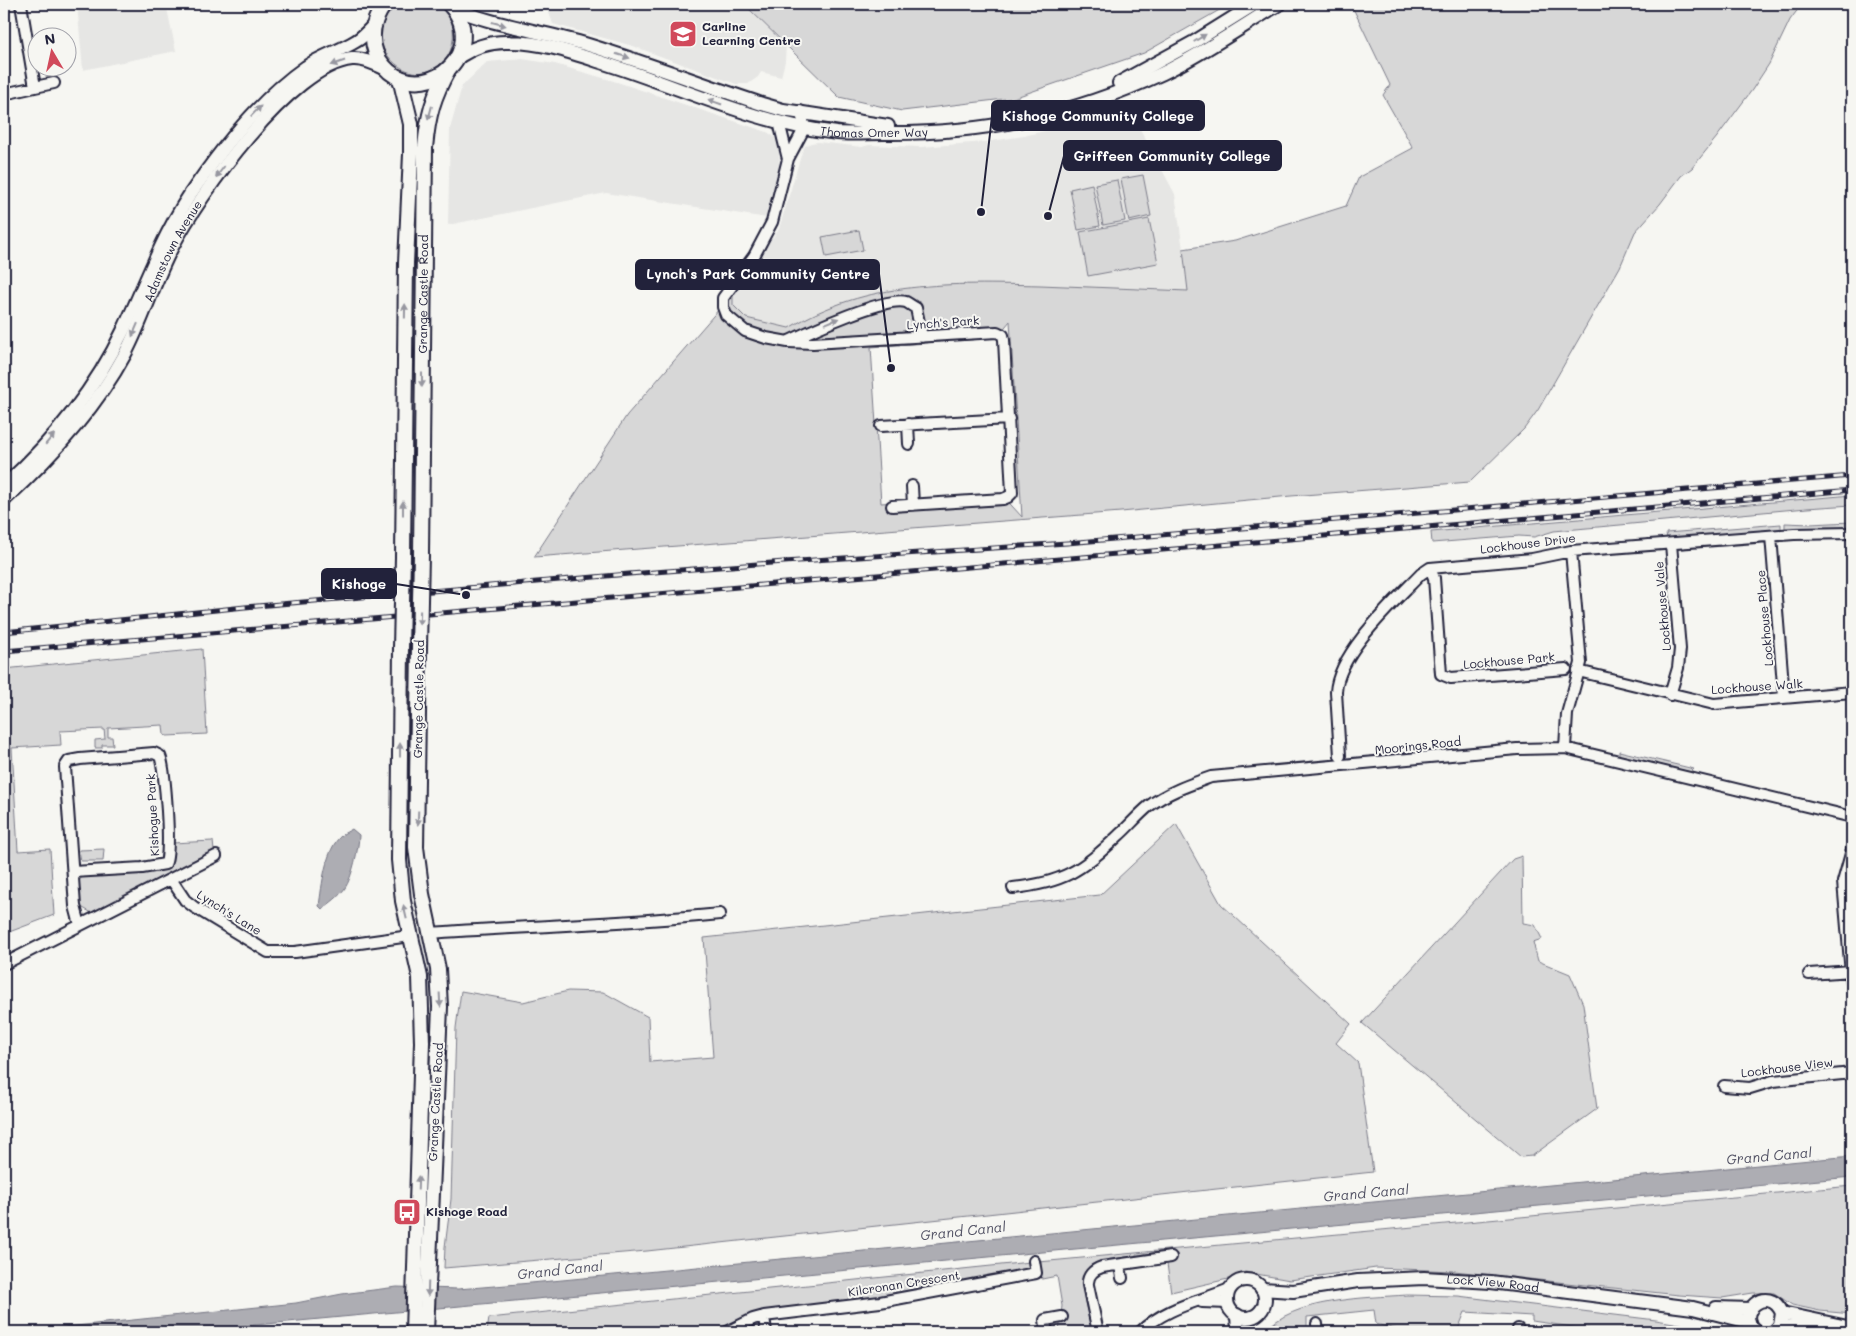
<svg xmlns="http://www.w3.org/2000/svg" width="1856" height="1336" viewBox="0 0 1856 1336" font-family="Mali,sans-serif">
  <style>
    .built { fill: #e6e6e4 }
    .green { fill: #d7d7d7; stroke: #7c7c89; fill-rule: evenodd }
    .water { fill: #adadb3; stroke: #757583 }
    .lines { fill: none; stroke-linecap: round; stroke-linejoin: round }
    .minor-casing { stroke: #22223b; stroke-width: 14 }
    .tertiary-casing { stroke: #22223b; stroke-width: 16 }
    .secondary-casing { stroke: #22223b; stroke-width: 18 }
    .minor { stroke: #f6f6f2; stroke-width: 10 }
    .tertiary { stroke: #f6f6f2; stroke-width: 12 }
    .secondary { stroke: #f6f6f2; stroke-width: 14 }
    .rail-casing { stroke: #22223b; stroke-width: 5 }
    .rail { stroke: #f6f6f2; stroke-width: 3; stroke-dasharray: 9; stroke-linecap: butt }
    .secondary-bridge-casing { stroke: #22223b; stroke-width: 18; stroke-linecap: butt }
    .secondary-bridge { stroke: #f6f6f2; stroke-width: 14 }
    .oneway { fill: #9797a0 }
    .labels { text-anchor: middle; stroke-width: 4; stroke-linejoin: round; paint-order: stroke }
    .poi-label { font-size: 12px; font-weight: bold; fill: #22223b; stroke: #f6f6f2; text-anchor: start }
    .street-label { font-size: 12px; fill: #22223b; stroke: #f6f6f2 }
    .water-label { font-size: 14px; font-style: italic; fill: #535365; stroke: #f6f6f2 }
    .leader { fill: none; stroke: #22223b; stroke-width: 2 }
    .callout-dot { fill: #22223b; stroke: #f6f6f2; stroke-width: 2 }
    .callout { fill: #22223b; stroke: #22223b; stroke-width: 2 }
    .callout-label { font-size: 14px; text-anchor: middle; font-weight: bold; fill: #fff }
  </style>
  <rect width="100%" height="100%" fill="#f6f6f2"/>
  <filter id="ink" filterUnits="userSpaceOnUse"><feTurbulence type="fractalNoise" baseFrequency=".02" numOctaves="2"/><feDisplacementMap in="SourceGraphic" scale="10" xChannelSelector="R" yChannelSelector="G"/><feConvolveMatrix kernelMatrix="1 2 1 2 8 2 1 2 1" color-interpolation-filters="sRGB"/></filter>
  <g filter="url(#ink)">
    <path class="built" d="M77,4h89l10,47 -93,19z
      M546,4h198l42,41 -1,16 -4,16 -20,-5 -3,5 -10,7h-12l-103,-38 -80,-22z
      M522,59l33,5 62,18 150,50 11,7 2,28 -13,51 -161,-25 -158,32 2,-96 12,-43 25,-24z
      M1126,103l49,91 14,97 -177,-6h-87l-43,7 -29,9 -50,19 -14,8 -43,-10 -13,-13v-12l46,-64 23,-77 3,-6 6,-3 7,-1 44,5 7,-2 52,2 64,-5 39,-6 40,-10z"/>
    <path class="green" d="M398,4c10,0 30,-3 39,0 19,7 20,39 10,53 -37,47 -98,-25 -49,-53z
      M744,4h486l-86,49 -131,45 -111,13 -63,-14z
      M1351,4h451l-12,16 -21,44 -17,26 -35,47 -25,31 -11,8 -21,28 -25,28 -15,35 -82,143 -14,19 -54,53 -179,14 -170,16 -587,45 93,-142 106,-122v12l13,13 43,10c78,-48 163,-45 251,-43 49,2 99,4 148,6l-5,-42 52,-8 111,-35 13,-29 54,-29 -30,-53 7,-10zM1010,321l12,196 -20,-22 -121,8 -10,-156 125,-9z
      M1143,175l8,41 -22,5 -8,-42z
      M1117,180l8,41 -22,4 -8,-41z
      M1092,184l8,42 -22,4 -8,-41z
      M1149,219l9,44 -70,13 -8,-44z
      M859,230l4,20 -37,7 -4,-20z
      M1852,495v10l-45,3 -253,23 -20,6 -15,-1 -87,7 -1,-11z
      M1852,522v6l-67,1v-6l25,1z
      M1781,524v5l-114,10 -1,-6z
      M202,649l5,85 -40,2 -3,-1 -1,-10 -55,3v9h4l1,8h-11v3h-7v-8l10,-1 -1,-10 -44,2 1,14 -49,3 6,103 32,-2 4,66 -50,19v-265z
      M1619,751l75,18 -3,3 -72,-17z
      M1176,824l45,80 130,120 -15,19 22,20 15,109 -726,79 -203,17 1,-21 6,-48 5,-171 5,-37 62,11 45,-11 35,1 45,25 2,45 63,-5 -9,-119 396,-43z
      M213,841l1,10 -122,62 -9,-5 -4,-4 -1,-22 5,-6 82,-7c9,-8 8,-15 7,-26z
      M104,849l-1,12h-22l-2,-11z
      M1522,856l1,67 12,2 7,14 -9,3 5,19 32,13 13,30 14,105 -65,47 -11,1 -159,-134 151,-164z
      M1852,1186v128l-32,-3 -28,-6 -18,-12h-21l-31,5 -43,-3 -225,-24 -78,-3 -86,12 -45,-8 -17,7 -57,13 -4,-28 8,-6 -4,-8 -71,11c-30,9 -12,50 -7,71h-34l3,-26 -5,-30 -15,3 -3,-17z
      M1030,1262l-1,10 -148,27 -113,11 -54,22h-227l2,-14z
      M1407,1295l51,1 198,24 71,12h-78l-28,-4v4h-14l-75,-11v-5l-67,-4 -8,20h-51l-30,-8 -2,-14 -67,7v15h-43c29,-34 101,-34 143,-37z"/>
    <path class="water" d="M352,829l7,6c0,12 -7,43 -14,53 -6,9 -15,15 -23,21l-3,-3c3,-20 6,-57 23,-71 2,-2 7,-4 10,-6z
      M1852,1156v21l-1672,155h-162l278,-29 46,-9 55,-7 61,2 73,-6z"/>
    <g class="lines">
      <defs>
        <path id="minor" d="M21,4l14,83 19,-4
          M4,94l31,-7
          M800,111l5,16 -17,32 -16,63 -18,34 -31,42v9l3,8 19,16 21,7 22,4 25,1 184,-11 6,3 1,5 8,153 -4,4 -5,2 -111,7
          M779,122l9,37
          M789,341c21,-10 97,-45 117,-39 4,2 7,5 10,6l6,29
          M908,424l1,20
          M881,426l128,-7
          M912,486l1,19
          M1771,536l13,161
          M1430,568l4,10 7,96 10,4 115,-9
          M1578,671l136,33 138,-12
          M1670,695l8,-27 2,-19 -9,-105
          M1565,748l2,-34 14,-51 -10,-112
          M1340,756l-4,-64c2,-39 58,-90 85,-118l9,-6 102,-9 39,-8 223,-17 58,-1
          M1852,850l-9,32 9,103
          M73,872l69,-4 23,-4c7,-8 0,-97 -5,-108l-6,-3 -74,6 -11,2 -4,6 10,139 5,19
          M171,879l14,21 9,7 74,45h27l115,-16
          M1013,888c50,-5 70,-18 106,-53 10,-9 19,-20 30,-29 19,-14 40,-21 62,-29l306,-28 48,-1 287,69
          M429,933c97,-7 194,-9 291,-19
          M4,964l212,-108
          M1809,974l43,-3
          M1724,1086l26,2 23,-7 79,-8
          M1120,1265l2,13
          M1202,1302l26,1
          M764,1316l2,16
          M1317,1324l1,8
          M727,1332l26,-13 11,-3 116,-14 156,-29 -2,-12
          M1047,1332l-2,-12 17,-3
          M1098,1332l-10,-47c-1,-9 5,-15 14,-18l69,-10
          M1140,1332c26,-25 58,-30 90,-43
          M1518,1332v-3"/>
        <g id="tertiary">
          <path d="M453,8c40,17 83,22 125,34 62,18 122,42 184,62l21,6 105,16"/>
          <path id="s1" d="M457,58c16,-11 33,-17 53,-16 33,0 66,12 97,22 76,24 150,60 230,69 15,1 32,0 47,0 100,1 189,-18 279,-60 41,-20 78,-46 116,-69"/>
          <path d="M1119,83l75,-41 61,-38"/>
          <path d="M4,486c47,-43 91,-96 119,-155 24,-50 42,-103 75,-148 30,-43 65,-86 108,-116 15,-11 34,-16 50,-26 6,-3 12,-10 17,-15"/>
          <path id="s2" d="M4,500c45,-41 92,-92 121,-146 18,-34 29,-73 47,-107 27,-52 119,-182 180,-188 11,-1 22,4 32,9"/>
          <circle cx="1246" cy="1299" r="19"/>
          <path id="s3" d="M1262,1289l31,2 65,-10 66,-3 67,4 202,26 56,14"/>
          <path d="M1716,1308l35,1"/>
          <path d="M1782,1313l70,15"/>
          <path d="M1237,1315l1,17"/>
          <path d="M1780,1326l40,1"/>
          <path d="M1757,1332c-26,-18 12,-50 25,-19l-2,13 -6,6"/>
        </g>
        <g id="secondary">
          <path d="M385,4c-35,43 12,99 58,69 9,-6 16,-16 19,-28 3,-16 -2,-30 -13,-41"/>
          <path d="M400,78l11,46v30l-5,109 -3,294"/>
          <path id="s4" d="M421,555l4,-407c3,-33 8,-51 24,-80"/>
          <path d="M419,647l-3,200 6,47 16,75 2,38 -14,325"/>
          <path d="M401,648l-2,212 4,41 17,76 2,65 -9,290"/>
        </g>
      </defs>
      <use href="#minor" class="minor-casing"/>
      <use href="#tertiary" class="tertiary-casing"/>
      <use href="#secondary" class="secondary-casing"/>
      <use href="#minor" class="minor"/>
      <use href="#tertiary" class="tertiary"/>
      <use href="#secondary" class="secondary"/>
      <defs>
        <path id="rail" d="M4,632l241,-25 384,-33 155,-12 283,-19 785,-67
          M4,651l1848,-161"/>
      </defs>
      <use href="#rail" class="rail-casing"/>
      <use href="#rail" class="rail"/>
      <defs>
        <path id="secondary-bridge" d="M419,647l2,-92
          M401,648l2,-91"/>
      </defs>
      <use href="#secondary-bridge" class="secondary-bridge-casing"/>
      <use href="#secondary-bridge" class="secondary-bridge"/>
    </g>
    <defs><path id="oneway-solid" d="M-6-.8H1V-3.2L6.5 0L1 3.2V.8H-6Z" transform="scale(1.25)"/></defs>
    <g class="oneway">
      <use href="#oneway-solid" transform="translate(499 24) rotate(15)"/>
      <use href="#oneway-solid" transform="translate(1200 38) rotate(-32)"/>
      <use href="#oneway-solid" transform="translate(623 56) rotate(18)"/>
      <use href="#oneway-solid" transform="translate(338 63) rotate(161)"/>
      <use href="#oneway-solid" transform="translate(715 102) rotate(-161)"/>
      <use href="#oneway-solid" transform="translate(256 111) rotate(-46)"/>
      <use href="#oneway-solid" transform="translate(430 113) rotate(105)"/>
      <use href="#oneway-solid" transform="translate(220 172) rotate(127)"/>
      <use href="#oneway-solid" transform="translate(405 311) rotate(-89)"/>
      <use href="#oneway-solid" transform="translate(832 321) rotate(-22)"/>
      <use href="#oneway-solid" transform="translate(135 330) rotate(113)"/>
      <use href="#oneway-solid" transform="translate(422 380) rotate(90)"/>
      <use href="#oneway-solid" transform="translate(50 439) rotate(-50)"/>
      <use href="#oneway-solid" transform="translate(403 508) rotate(-90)"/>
      <use href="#oneway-solid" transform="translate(420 618) rotate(91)"/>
      <use href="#oneway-solid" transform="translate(400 750) rotate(-90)"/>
      <use href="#oneway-solid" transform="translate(418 818) rotate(92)"/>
      <use href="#oneway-solid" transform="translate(405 912) rotate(-103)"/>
      <use href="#oneway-solid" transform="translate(440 1000) rotate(87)"/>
      <use href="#oneway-solid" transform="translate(418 1183) rotate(-88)"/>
      <use href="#oneway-solid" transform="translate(428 1289) rotate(92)"/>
    </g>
  </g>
  <defs>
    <symbol id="school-square" viewBox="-11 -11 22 22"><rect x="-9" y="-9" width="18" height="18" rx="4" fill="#d1495b" stroke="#f6f6f2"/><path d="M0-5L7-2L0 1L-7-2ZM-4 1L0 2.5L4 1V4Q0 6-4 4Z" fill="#fff"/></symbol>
    <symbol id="bus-square" viewBox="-11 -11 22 22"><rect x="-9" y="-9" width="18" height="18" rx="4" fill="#d1495b" stroke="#f6f6f2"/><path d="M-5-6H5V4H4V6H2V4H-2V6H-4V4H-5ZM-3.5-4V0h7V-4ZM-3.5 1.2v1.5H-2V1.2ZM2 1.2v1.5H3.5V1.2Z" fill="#fff"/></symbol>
  </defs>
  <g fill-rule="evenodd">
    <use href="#school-square" x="667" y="18" width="32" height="32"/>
    <use href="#bus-square" x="391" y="1196" width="32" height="32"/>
  </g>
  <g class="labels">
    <g class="poi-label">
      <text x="702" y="31">Carline<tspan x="702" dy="14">Learning Centre</tspan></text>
      <text x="426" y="1216">Kishoge Road</text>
    </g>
    <g class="street-label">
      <text dy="4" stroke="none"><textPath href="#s1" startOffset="434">Thomas Omer Way</textPath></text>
      <text dy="4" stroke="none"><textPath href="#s2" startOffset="304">Adamstown Avenue</textPath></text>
      <text dy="4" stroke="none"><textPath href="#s4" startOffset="261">Grange Castle Road</textPath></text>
      <text transform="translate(943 323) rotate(-4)" y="4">Lynch's Park</text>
      <text transform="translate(1528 544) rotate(-7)" y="4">Lockhouse Drive</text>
      <text transform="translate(1663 606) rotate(-95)" y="4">Lockhouse Vale</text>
      <text transform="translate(1765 618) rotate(-95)" y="4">Lockhouse Place</text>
      <text transform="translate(1509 661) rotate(-5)" y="4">Lockhouse Park</text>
      <text transform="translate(1757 687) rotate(-4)" y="4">Lockhouse Walk</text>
      <text transform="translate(419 699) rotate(-89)" y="4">Grange Castle Road</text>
      <text transform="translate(1418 746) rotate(-6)" y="4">Moorings Road</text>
      <text transform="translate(153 815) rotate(-93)" y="4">Kishogue Park</text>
      <text transform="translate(229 913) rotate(32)" y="4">Lynch's Lane</text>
      <text transform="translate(1787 1068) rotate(-7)" y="4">Lockhouse View</text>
      <text transform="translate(436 1102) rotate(-87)" y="4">Grange Castle Road</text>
      <text transform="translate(904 1284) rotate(-9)" y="4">Kilcronan Crescent</text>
      <text dy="4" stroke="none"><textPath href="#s3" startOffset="232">Lock View Road</textPath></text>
    </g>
    <g class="water-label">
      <text transform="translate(1769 1156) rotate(-5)" y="5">Grand Canal</text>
      <text transform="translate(1366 1193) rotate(-5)" y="5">Grand Canal</text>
      <text transform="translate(963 1231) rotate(-6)" y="5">Grand Canal</text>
      <text transform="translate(560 1270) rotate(-6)" y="5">Grand Canal</text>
    </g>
  </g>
  <path class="leader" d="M981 212L992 116M1048 216L1064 156M891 368L879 274M466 595L396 584"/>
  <g class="callout-dot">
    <circle cx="981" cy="212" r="5"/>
    <circle cx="1048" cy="216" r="5"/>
    <circle cx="891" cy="368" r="5"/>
    <circle cx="466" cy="595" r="5"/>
  </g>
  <g class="callout">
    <rect x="992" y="101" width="212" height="29" rx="5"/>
    <rect x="1064" y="141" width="217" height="29" rx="5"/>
    <rect x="636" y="260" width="243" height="29" rx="5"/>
    <rect x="322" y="569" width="74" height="29" rx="5"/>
  </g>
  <g class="callout-label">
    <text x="1098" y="121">Kishoge Community College</text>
    <text x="1172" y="161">Griffeen Community College</text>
    <text x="758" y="279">Lynch's Park Community Centre</text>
    <text x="359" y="589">Kishoge</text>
  </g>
  <rect width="1856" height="1336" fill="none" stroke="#f6f6f2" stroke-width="20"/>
  <rect x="10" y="10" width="1836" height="1316" fill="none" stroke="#22223b" stroke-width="2" filter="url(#ink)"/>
  <g transform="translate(52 52) rotate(351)"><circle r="24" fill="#f6f6f2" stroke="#a1a1a9"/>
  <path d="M0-4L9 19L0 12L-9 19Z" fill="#d1495b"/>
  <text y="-8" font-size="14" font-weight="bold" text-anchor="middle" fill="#22223b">N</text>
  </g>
</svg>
